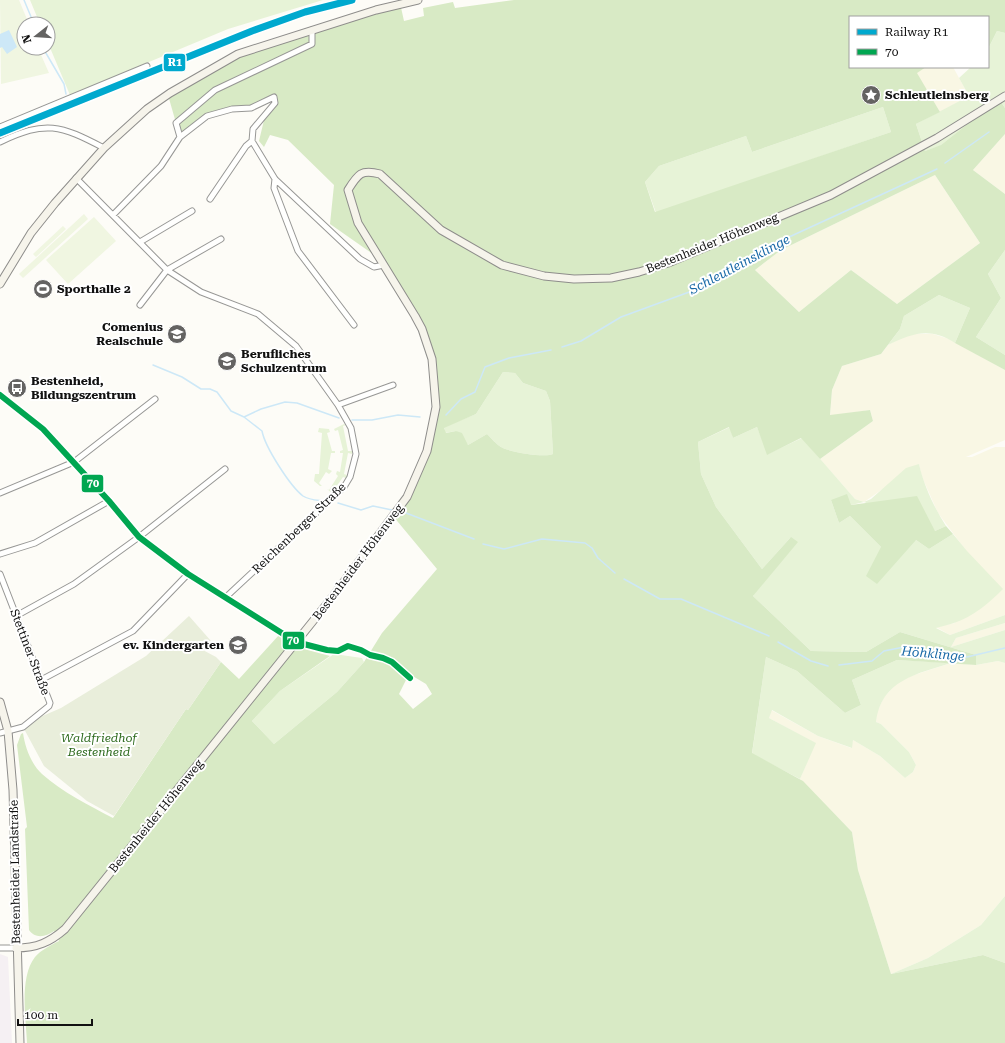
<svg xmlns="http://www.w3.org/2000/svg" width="1005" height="1043" viewBox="0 0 1005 1043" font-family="'Roboto Serif',serif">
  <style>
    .industrial { fill: #f5f0f3 }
    .farmland { fill: #f9f7e4 }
    .green { fill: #e7f3d7 }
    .forest { fill: #d8eac5; fill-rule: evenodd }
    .cemetery { fill: #e9eedb }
    .pitch { fill: #f0f6e1 }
    .water { fill: #cde8f7 }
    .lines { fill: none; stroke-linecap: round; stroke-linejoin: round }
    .stream { stroke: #cde8f7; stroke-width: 1.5 }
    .street-casing { stroke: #979795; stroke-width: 7 }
    .secondary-casing { stroke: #8e8d8b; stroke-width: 9 }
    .street { stroke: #fffffe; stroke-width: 5 }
    .secondary { stroke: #f6f4eb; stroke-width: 7 }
    .bus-1-casing { stroke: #fff; stroke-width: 9 }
    .bus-1 { stroke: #00a651; stroke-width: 6 }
    .rail-1-casing { stroke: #fff; stroke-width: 10 }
    .rail-1 { stroke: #00a9ce; stroke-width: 7 }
    .labels { text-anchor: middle; stroke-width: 4; stroke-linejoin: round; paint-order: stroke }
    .poi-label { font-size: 12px; font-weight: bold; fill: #111; stroke: #fff; text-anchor: start }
    .street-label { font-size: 12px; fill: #111; stroke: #fff }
    .park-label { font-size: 12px; font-style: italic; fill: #2f6b1f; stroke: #fff }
    .water-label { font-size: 13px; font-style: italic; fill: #1768a6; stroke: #fff }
    .line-badge { stroke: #fff; stroke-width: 1.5 }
    .badge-label { font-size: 11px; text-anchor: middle; font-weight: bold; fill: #fff }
  </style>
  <rect width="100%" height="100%" fill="#fdfcf7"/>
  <path class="industrial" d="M0,954l8,3 4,86h-12z"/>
  <path class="farmland" d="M926,67h27l16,29 -29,16 -24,-39z
    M1005,134v60l-32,-24z
    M935,175l45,68 -83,61 -46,-34 -52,42 -44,-42 26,-20z
    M909,334h24l16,5 56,31v70l-39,17h6l23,-10h10v168l-55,20 -14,-8 19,-4 12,-71 -29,-39 -16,-36 -3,-13 -55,38 -9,-3 -35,-40 53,-38 -3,-11 -40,6 2,-26 10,-24 39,-12 7,-9z
    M1005,623v7l-54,17 5,-9z
    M998,661l7,2v233l-24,29 -53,33 -37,16 -33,-104 -6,-38 -52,-53 15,-36 -46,-25 2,-8 47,26 33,12 2,-8 27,16 25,22 8,-6 3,-7 -7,-13 -28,-28 -5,-2 1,-10 7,-15 13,-14 14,-7 40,-13 25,2z"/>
  <path class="green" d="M30,0h293l-95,29 -158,66 -22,-52v-19h-8z
    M997,31l8,2v75l-6,-9 -59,47 -15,5 -9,-27 53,-28 -10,-18 12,-11h17v-18z
    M883,107l8,25 -235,81 -11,-31 14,-16 87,-30 6,16z
    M1005,250v105l-29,-18 25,-39 -13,-24z
    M939,295l31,13 -15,35c-25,-16 -42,-10 -67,2l12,-16 4,-13z
    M503,372l12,1 8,10 23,8 4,10 3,53c-7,4 -45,-2 -52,-7 -5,-3 -10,-9 -14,-13l-19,11 -12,-14 -11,2 -1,-6 32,-13z
    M344,424l2,1 -3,1 5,25h4v3l-4,-1 -4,21 3,1 -1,3 -3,-1 -9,13 2,3 -3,1 -6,-5 2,1 9,-14 -2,-2 1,-3 3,1 3,-19h-3v-2l3,-1 -5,-20 -3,1 -1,-2z
    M730,427l3,11 24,-11 11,27 34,-16 53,61 9,3 7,-3 35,-31 13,-4c5,22 15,43 27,62l-11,5 -71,-29 -13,3 -20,-5 8,23 11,-7 31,31 35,-7 13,9 24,-15 14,17 36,38c-13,13 -30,28 -49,34 -5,2 -12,3 -18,5l14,7 55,-20v8l-49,15 -5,9 54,-17v33l-7,-2 -22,4v-10l-76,-23 -34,20 -55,-1 -58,-55 38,-59 -29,32 -46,-62 -15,-33 -3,-32z
    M319,428l10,1 1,3 -3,1 5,18h3v2h-4l-3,16 4,2 -3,3 -3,-2 -7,11 3,3h-2l-6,-5 1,-7h4l3,-41 -4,-1z
    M334,654l28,4 2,4 -27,30 -63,52 -22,-23 28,-30z
    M766,657l31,14 48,42 16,-8 -9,-25 45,-20 54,3c-34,11 -70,17 -75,59l5,2 28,28 7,13 -3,7 -8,6 -25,-22 -27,-16 -1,8 -34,-12 -46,-26 -3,8 47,25 -16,36 -48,-25z
    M1005,896v67l-22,-8 -92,19 37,-16 53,-33z"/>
  <path class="forest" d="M514,0h491v33l-8,-2 -9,18v-32h-138v50h76l-9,6 23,39 -24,12 9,27 16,-6 58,-46 6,9v26l-32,36 32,24v56l-17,24 13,24 -25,39 29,18v15l-50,-27 15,-35 -31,-13 -35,21 -4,13 -19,25 -39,12 -10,24 -2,25 40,-5 3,11 -53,38 -19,-21 -34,17 -10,-28 -24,11 -4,-11 -31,15 3,32 15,33 46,62 29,-32 7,5 -45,54 58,55 55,1 34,-20 76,23v10l-79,-5 -45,20 9,25 -16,8 -48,-42 -31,-14 -14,96 51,28 49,51 6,38 33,104 92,-19 22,8v80h-978c-1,-24 -8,-66 8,-86 6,-7 16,-12 24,-16l-5,-10c-8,6 -19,8 -25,-1l-4,-101 2,-2 -10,-82 4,-11 2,-1c2,14 8,31 19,41 20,18 48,32 71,44l73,-109 2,1 33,-48 18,17 40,-44 21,13 30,8 -50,35 -28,30 22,23 63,-52 27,-30 18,-29 55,-64 -44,-53 34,-65 9,-44 -4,-48 -10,-30 -42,-70 -50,-35 4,-39 -46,-45 -18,-5 -6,12 -5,-6 6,-25 10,-13 -1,-6 -22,11 -45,8 -27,21 -12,-42 70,-41 162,-51 4,18 20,-5 -1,-8 30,-6 2,6zM883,107l8,25 -236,80 -10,-30 14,-16 87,-30 6,16zM935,175l45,68 -83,61 -46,-34 -52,42 -44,-42 26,-20zM503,372l12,1 8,10 23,8 4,10 3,53c-7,4 -45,-2 -52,-7 -5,-3 -10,-9 -14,-13l-19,11 -6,-12 -6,-2 -10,2 -2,-5 32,-14zM411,675l15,9 6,10 -19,15 -14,-15 8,-16z
    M847,494l4,11 66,-9 18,35 11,-5 7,8 -24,15 -13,-9 -39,44 -11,-8 15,-29 -31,-31 -11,7 -8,-23z"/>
  <path class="cemetery" d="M189,616l22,25 -10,8 15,8 5,5 -33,48 -2,-1 -72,107 -27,-15 -43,-35 -21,-39 8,-6 30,-13 85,-52z"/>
  <path class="pitch" d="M0,0h19l10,24h-5v24h14l11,25 -48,11z
    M84,214l4,5 -65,59 -4,-4z
    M94,217l22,24 -48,43 -22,-24z
    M63,226l3,3 -30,28 -3,-3z"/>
  <path class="water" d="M9,30l8,17 -10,7 -5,-7 -2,1v-14z"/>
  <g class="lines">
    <path class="stream" d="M24,0l10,24
      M43,48l21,36 2,10
      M945,163l44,-31
      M562,347l19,-6 40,-24 71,-26 71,-42 174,-80
      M153,365l29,12 19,12h9l7,3 14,19 13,6 18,14c3,16 28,55 41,65 6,4 13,4 21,5
      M446,415l15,-16 14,-7 10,-25 24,-9 42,-8
      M244,417l17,-8 24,-7 12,1 42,15
      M352,420h20l26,-5 22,2
      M338,503l23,7 12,-4 19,4
      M406,513l68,26
      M483,544l21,5 38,-10 43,4 7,5 6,10 17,15
      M624,579l36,20h21l88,37
      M778,642l33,19 17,5
      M839,665l33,-4 12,-10 20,-4 63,10 38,-9"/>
    <defs>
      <path id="street" d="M312,30v14l-97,46 -39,33 4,14 27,-21 25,-7 19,-1 23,-11 1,6 -22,26 -1,12 23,38 85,80 14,8 10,-2
        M0,127l147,-61
        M0,142c46,-22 60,-17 104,6
        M76,178l91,92 34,22 57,22 38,32 42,59 13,23 5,26 -6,23 -6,10 -118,110
        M275,179l-1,9 24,63 56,74
        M210,199l36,-53 6,-5
        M113,215l48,-49 19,-29
        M140,242l52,-31
        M140,305l27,-35 54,-31
        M0,395l43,34 66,72 30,36 49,37 108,68 31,8 11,1 10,-5 13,4 9,5 13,3 9,4 18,16
        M338,405l55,-20
        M0,493l74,-31 81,-63
        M0,554l35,-11 74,-42
        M0,574l50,129 -1,3 -26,21 -23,6
        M16,616l58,-32 65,-47 86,-68
        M41,680l92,-49 55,-57
        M0,948h16"/>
      <path id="secondary" d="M0,284l31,-51 24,-30 49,-55 43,-39 23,-16 68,-39 138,-44 42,-10
        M0,702l8,29 5,59 7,253
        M16,948c21,0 34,-6 49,-19l269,-334 73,-98 20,-46 9,-44 -4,-48 -10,-30 -7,-13 -57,-93 -10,-33c10,-16 13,-21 32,-16l61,56 61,35 42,11 30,3 37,-1 28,-6 29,-9 163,-68 106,-57 68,-42"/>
    </defs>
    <use href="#street" class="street-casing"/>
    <use href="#secondary" class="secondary-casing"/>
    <use href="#street" class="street"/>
    <use href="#secondary" class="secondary"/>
    <defs>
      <path id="bus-1" d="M0,395l43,34 66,72 30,36 49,37 108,68 31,8 11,1 10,-5 13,4 9,5 13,3 9,4 18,16"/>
    </defs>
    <use href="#bus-1" class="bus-1-casing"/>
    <use href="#bus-1" class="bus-1"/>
    <defs>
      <path id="rail-1" d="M0,133l252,-102 53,-19 47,-12"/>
    </defs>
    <use href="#rail-1" class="rail-1-casing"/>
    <use href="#rail-1" class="rail-1"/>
  </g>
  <defs>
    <symbol id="sight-disc" viewBox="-11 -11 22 22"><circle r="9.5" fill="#646362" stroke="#fff"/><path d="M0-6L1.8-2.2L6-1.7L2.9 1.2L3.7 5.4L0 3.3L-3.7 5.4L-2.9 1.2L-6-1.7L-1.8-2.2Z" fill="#fff"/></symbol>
    <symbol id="stadium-disc" viewBox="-11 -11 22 22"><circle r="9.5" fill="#646362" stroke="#fff"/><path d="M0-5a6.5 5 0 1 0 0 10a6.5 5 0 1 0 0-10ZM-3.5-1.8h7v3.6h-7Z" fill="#fff"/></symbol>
    <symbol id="school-disc" viewBox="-11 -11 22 22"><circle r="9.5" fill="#646362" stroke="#fff"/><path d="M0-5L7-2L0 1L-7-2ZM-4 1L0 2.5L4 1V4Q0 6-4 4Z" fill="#fff"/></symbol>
    <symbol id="bus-disc" viewBox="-11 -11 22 22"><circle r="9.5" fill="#646362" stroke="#fff"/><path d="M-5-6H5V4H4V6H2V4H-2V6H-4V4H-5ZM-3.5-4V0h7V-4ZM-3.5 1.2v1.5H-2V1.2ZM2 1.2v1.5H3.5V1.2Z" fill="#fff"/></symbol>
  </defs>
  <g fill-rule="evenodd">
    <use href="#sight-disc" x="860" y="84" width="22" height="22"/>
    <use href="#stadium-disc" x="32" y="278" width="22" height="22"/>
    <use href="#school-disc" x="166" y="323" width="22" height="22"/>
    <use href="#school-disc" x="216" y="350" width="22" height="22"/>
    <use href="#bus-disc" x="6" y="377" width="22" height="22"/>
    <use href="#school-disc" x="227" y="634" width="22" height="22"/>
  </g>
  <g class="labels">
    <g class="poi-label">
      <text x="885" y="99">Schleutleinsberg</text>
      <text x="57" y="293">Sporthalle 2</text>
      <text x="163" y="331" text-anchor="end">Comenius<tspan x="163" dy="14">Realschule</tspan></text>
      <text x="241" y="358">Berufliches<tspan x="241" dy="14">Schulzentrum</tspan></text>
      <text x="31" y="385">Bestenheid,<tspan x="31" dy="14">Bildungszentrum</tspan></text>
      <text x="224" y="649" text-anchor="end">ev. Kindergarten</text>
    </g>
    <g class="street-label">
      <text transform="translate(712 243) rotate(-22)" y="4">Bestenheider Höhenweg</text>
      <text transform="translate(299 528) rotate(-44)" y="4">Reichenberger Straße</text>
      <text transform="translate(358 562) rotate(-53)" y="4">Bestenheider Höhenweg</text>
      <text transform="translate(30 652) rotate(69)" y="4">Stettiner Straße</text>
      <text transform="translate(156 816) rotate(-51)" y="4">Bestenheider Höhenweg</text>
      <text transform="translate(15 872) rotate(-91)" y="4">Bestenheider Landstraße</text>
    </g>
    <g class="park-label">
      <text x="99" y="742">Waldfriedhof<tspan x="99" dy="14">Bestenheid</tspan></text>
    </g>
    <g class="water-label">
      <text transform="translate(739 264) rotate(-28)" y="5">Schleutleinsklinge</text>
      <text transform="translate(933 653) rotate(5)" y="5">Höhklinge</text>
    </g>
  </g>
  <g class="line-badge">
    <rect x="163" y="53" width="23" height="19" rx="4" fill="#00a9ce"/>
    <rect x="81" y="474" width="23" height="19" rx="4" fill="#00a651"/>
    <rect x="282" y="631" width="23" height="19" rx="4" fill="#00a651"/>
  </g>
  <g class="badge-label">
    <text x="175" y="66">R1</text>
    <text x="93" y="487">70</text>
    <text x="293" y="644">70</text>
  </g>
  <rect x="849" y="16" width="140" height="52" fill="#ffffff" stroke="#a0a0a0"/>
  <rect x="857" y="29" width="20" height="6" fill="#00a9ce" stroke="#a0a0a0"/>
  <text x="885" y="36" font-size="12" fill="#111111">Railway R1</text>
  <rect x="857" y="49" width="20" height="6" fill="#00a651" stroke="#a0a0a0"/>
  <text x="885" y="56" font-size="12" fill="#111111">70</text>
  <g transform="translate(36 36) rotate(253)"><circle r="19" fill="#ffffff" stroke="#a0a0a0"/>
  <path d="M0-3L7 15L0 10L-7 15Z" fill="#646362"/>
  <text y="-6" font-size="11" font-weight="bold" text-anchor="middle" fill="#111111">N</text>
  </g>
  <path d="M18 1019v6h74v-6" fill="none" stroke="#111111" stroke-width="2"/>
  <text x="24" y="1019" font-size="12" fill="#111111" stroke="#ffffff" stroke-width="3" paint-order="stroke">100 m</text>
</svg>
